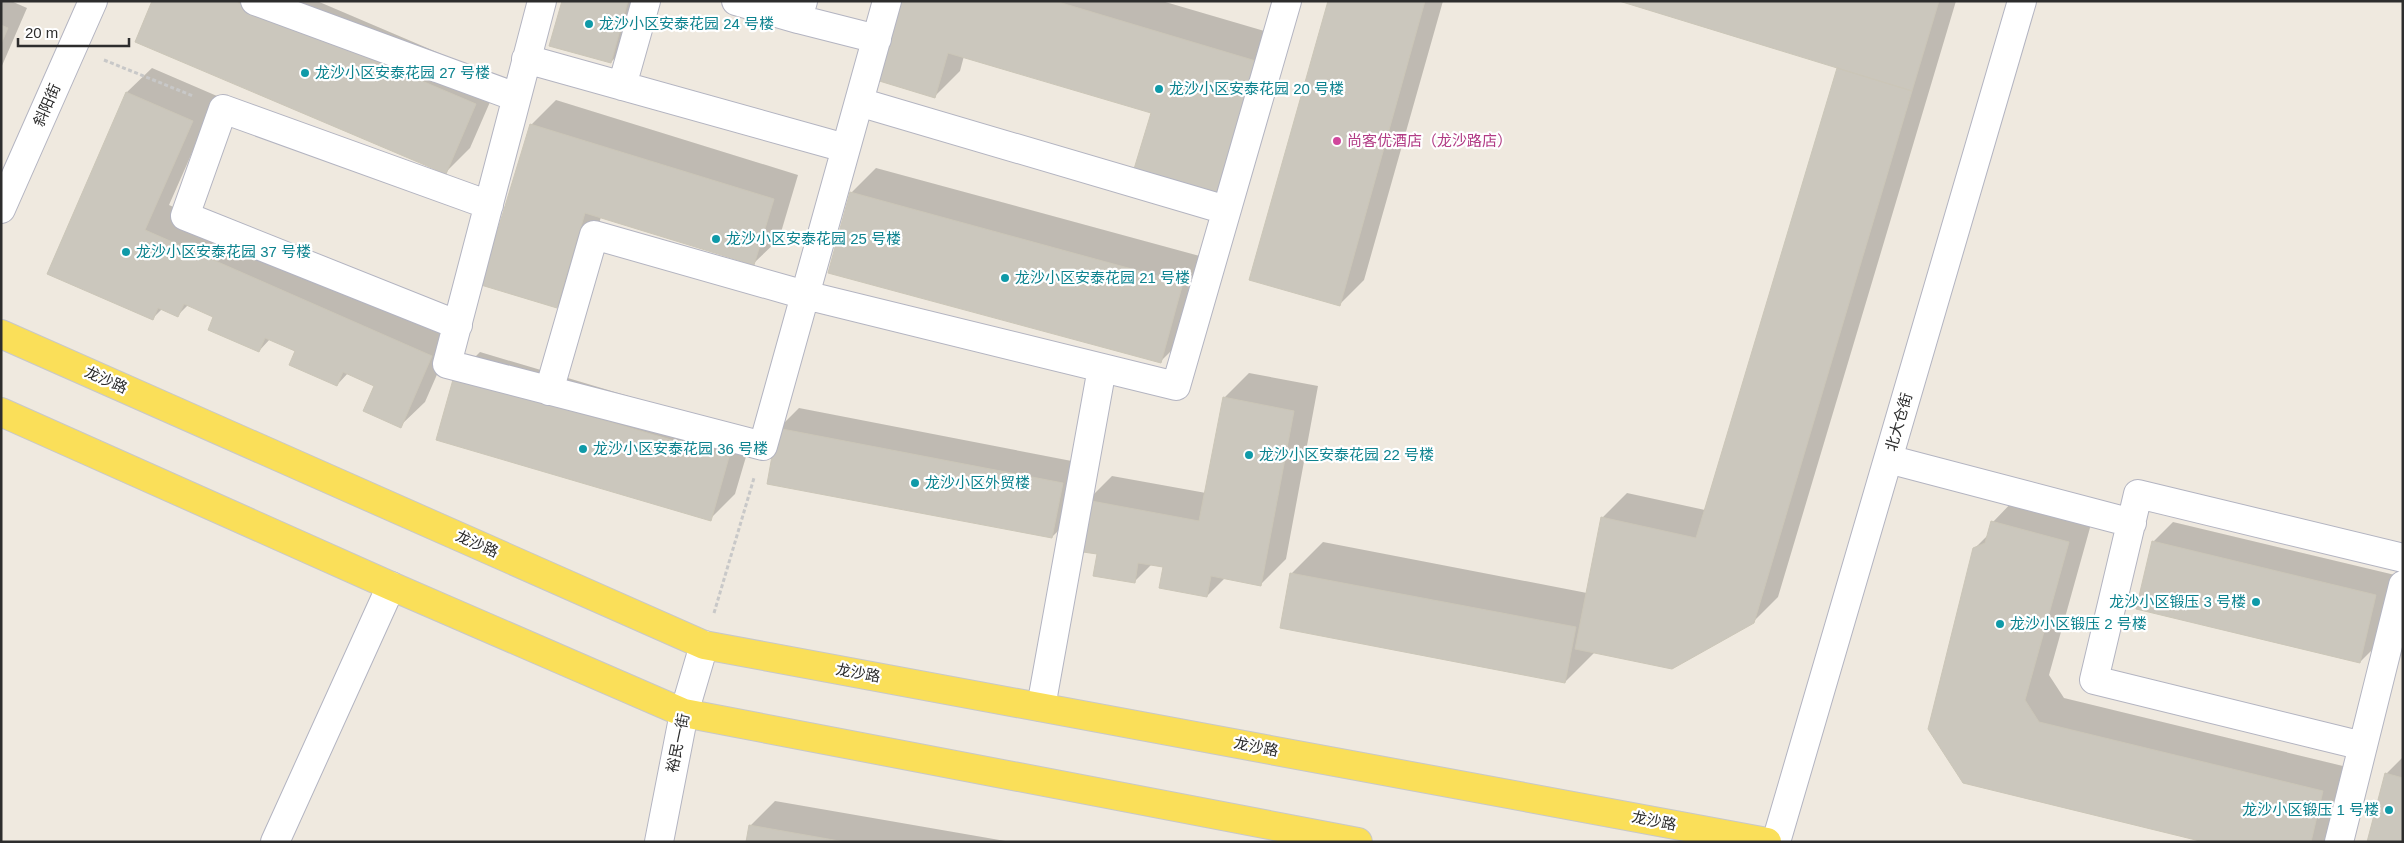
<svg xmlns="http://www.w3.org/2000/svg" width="2404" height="843" viewBox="0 0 2404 843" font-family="Helvetica,'Noto Sans SC',sans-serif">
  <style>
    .shadow { fill: #0003 }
    .building { fill: #cbc7bd; stroke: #cbc6b8 }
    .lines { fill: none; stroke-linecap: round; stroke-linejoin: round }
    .minor-casing { stroke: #b3b4c1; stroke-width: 30 }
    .primary-casing { stroke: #c8c8c8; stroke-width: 30 }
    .path { stroke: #c8c8c8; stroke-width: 3; stroke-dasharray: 4 2.5; stroke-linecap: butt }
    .minor { stroke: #fff; stroke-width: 28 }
    .primary { stroke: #fadf59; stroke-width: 28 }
    .culture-dot { fill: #0f9aa8; stroke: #fff; stroke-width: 2 }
    .hotel-dot { fill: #d1479c; stroke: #fff; stroke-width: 2 }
    .labels { text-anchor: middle; stroke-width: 4.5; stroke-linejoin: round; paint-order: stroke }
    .culture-label { font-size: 15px; fill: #0d838f; stroke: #fff; text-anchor: start }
    .street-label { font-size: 15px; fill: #2d2d2d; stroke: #fff }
    .hotel-label { font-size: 15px; fill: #b23c85; stroke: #fff; text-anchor: start }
  </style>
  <rect width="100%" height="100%" fill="#efe9df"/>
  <path class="shadow" d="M1,1h10l16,7 -26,60z
    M154,1h163l183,78 -30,69 -25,25z
    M563,1h82l-9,36 -25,25z
    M901,1h261l119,35 -39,131 -25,25 -65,-80 -188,-56 -4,15 -25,25z
    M1329,1h114l-79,279 -24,24z
    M1623,1h333l-178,596 -25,25 -158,30 -30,30 -273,-109 31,-31 264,51 15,-75 25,-25 78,17 134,-443z
    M152,68l65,28 -48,109 287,126 -31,71 -25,24 -24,-41 -28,-12 -11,12 -41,-34 -26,-12 -11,12 -44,-35 -26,-12 -11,11 -15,-7 -11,11 -104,-46 79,-181z
    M556,100l242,75 -19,64 -25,24 -153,-46 -20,65 -25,25 -25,-182z
    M876,168l331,90 -22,79 -25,25 -309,-169z
    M480,352l273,81 -18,61 -25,25 -255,-142z
    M1249,373l69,13 -32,173 -25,25 -36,-6 -18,18 -43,-30 -12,-2 -18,18 -36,-29 -11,-52 25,-25 94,17 18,-95z
    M799,408l283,55 -10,54 -20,20 -273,-109z
    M2017,497l76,20 -44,158 15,23 283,69 -20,75h-118l-245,-60 10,-233 15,-15 4,-12z
    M2173,522l222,53 -15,67 -20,20 -207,-120z
    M2403,757v85l-17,-68z
    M775,801l236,41h-264l3,-16z"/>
  <path class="building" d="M152,1h82l242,103 -30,70 -311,-132z
    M562,1h66l-17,62 -62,-17z
    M899,1h156l201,60 -39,132 -83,-24 17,-56 -203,-60 -13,45 -59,-18z
    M1328,1h97l-85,305 -91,-26z
    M1619,1h320l-27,90z
    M1,25l7,3 -7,16z
    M1837,68l75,23 -158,532 -82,46 -97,-20 26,-132 95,21z
    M126,92l67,29 -48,109 287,126 -31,72 -38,-17 11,-25 -31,-14 -6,14 -48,-21 6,-14 -30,-13 -6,14 -51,-22 5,-13 -29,-13 -6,13 -20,-9 -5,12 -106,-46z
    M530,124l244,75 -20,66 -169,-52 -28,95 -76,-23z
    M850,192l333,91 -22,80 -333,-90z
    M454,376l275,81 -18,64 -275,-81z
    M1223,397l71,14 -33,175 -50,-10 -4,21 -48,-9 4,-21 -25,-4 -3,20 -42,-7 4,-22 -21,-3 10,-51 113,21z
    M777,428l286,55 -11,55 -285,-54z
    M1991,521l78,21 -44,158 14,22 284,69 -12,51h-107l-241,-59 -35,-54 45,-181 12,-5z
    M2152,541l224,54 -16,68 -224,-54z
    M1290,573l286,54 -11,56 -285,-55z
    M2385,773l18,5v64h-36z
    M749,825l96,17h-99z"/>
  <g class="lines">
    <defs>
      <path id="minor" d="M255,1l261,96
        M542,1l-95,363 316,82 124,-445
        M736,1l62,18
        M803,1l-5,18 79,20
        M526,59l319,89
        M622,86l24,-85
        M859,102l367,108
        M1,209l92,-208
        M458,325l-273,-109 38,-107 266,96
        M549,391l45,-156 211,60 371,91 111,-385
        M1888,459l244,64
        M1041,707l61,-339
        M2363,746l-269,-66 44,-186 265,64
        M275,842l116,-256
        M659,842l25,-129 20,-68
        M1776,842l246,-841
        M2339,842l64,-257"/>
      <path id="primary" d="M1,334l703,311 1063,197
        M1,412l390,174 293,127 674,129"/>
    </defs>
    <use href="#minor" class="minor-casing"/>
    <use href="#primary" class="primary-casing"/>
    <path class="path" d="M104,60l89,36
      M714,613l40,-135"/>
    <use href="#minor" class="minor"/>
    <use href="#primary" class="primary"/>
  </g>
  <g class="culture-dot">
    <circle cx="589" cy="24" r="5"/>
    <circle cx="305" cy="73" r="5"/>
    <circle cx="1159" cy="89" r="5"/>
    <circle cx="716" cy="239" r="5"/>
    <circle cx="126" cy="252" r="5"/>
    <circle cx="1005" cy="278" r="5"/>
    <circle cx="583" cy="449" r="5"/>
    <circle cx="1249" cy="455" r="5"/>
    <circle cx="915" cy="483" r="5"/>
    <circle cx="2256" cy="602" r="5"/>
    <circle cx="2000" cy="624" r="5"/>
    <circle cx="2389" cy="810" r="5"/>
  </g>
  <circle class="hotel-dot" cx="1337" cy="141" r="5"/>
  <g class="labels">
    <g class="culture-label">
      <text x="599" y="29">龙沙小区安泰花园 24 号楼</text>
      <text x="315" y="78">龙沙小区安泰花园 27 号楼</text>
      <text x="1169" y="94">龙沙小区安泰花园 20 号楼</text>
      <text x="726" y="244">龙沙小区安泰花园 25 号楼</text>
      <text x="136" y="257">龙沙小区安泰花园 37 号楼</text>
      <text x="1015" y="283">龙沙小区安泰花园 21 号楼</text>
      <text x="593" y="454">龙沙小区安泰花园 36 号楼</text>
      <text x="1259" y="460">龙沙小区安泰花园 22 号楼</text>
      <text x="925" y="488">龙沙小区外贸楼</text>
      <text x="2246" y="607" text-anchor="end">龙沙小区锻压 3 号楼</text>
      <text x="2010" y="629">龙沙小区锻压 2 号楼</text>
      <text x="2379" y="815" text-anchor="end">龙沙小区锻压 1 号楼</text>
    </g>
    <g class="street-label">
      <text transform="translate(47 105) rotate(-66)" y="5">斜阳街</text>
      <text transform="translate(106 380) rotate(24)" y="5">龙沙路</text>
      <text transform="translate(1899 422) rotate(-74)" y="5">北大仓街</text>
      <text transform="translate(477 544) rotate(24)" y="5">龙沙路</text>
      <text transform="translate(858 673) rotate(10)" y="5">龙沙路</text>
      <text transform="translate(678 743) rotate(-78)" y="5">裕民一街</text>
      <text transform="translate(1256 747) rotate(11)" y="5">龙沙路</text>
      <text transform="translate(1654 821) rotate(11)" y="5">龙沙路</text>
    </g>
    <g class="hotel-label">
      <text x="1347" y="146">尚客优酒店（龙沙路店）</text>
    </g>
  </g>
  <rect width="2404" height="843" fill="none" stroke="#2d2d2d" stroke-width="5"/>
  <path d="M18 38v8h111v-8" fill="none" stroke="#2d2d2d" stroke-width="2.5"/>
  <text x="25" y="38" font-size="15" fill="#2d2d2d" stroke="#ffffff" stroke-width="4" paint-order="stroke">20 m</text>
</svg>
